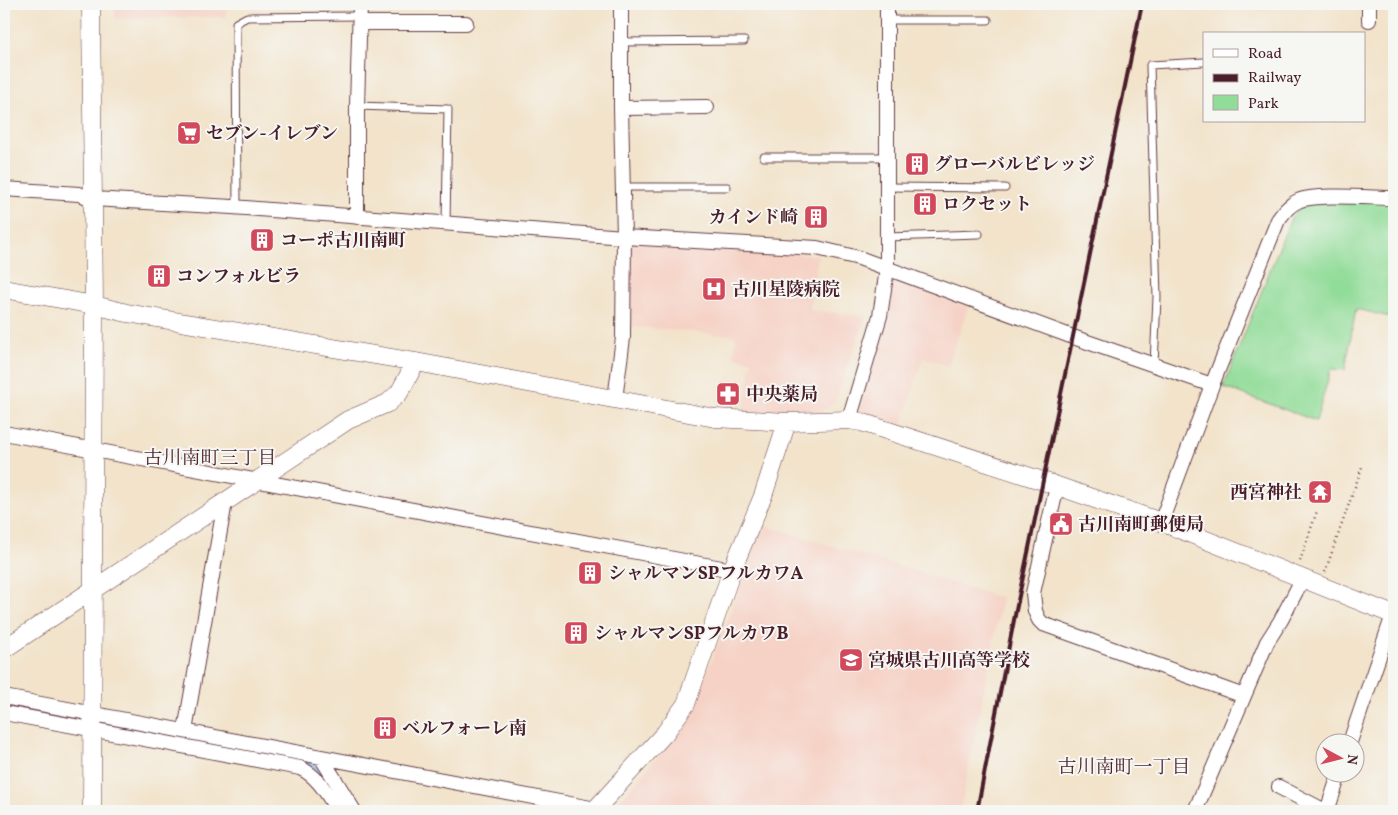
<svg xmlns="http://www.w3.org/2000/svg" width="1398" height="815" viewBox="0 0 1398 815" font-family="Vollkorn,'Noto Serif JP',serif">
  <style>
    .built { fill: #f6d1c5 }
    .green { fill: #91dc98; stroke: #6e7e62 }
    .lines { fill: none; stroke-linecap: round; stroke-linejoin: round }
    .stream { stroke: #81b3ee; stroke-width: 4.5 }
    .service-casing { stroke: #633c43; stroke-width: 9 }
    .minor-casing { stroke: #633c43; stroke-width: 16 }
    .tertiary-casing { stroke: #633c43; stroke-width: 19 }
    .path { stroke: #633c43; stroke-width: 2.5; stroke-dasharray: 1 4; stroke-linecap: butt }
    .service { stroke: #fff; stroke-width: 7 }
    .minor { stroke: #fff; stroke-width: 14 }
    .tertiary { stroke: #fff; stroke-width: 18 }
    .rail { stroke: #4a1f2b; stroke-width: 4 }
    .labels { text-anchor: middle; stroke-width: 4; stroke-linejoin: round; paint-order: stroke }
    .poi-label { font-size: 18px; font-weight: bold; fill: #4a1f2b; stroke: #f6f6f2; text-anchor: start }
    .neighbourhood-label { font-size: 19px; fill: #4a1f2b; stroke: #f6f6f2 }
  </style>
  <rect width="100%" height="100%" fill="#f6f6f2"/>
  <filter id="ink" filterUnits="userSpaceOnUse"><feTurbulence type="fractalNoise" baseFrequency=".02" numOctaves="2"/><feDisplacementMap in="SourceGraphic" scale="10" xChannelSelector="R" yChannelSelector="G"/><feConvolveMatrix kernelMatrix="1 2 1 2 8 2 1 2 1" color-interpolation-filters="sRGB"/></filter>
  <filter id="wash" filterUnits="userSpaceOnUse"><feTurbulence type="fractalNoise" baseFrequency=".0096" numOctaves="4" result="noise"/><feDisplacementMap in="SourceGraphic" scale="20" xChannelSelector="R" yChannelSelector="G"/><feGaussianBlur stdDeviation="1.12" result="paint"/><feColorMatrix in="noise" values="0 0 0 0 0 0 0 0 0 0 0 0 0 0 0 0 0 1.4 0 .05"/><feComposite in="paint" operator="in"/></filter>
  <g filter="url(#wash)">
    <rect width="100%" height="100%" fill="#f2e3ca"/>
    <path class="built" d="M115,4h111v13l-111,1z
      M627,242l191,13 -8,55 56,6 -31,86 -15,11 -77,-1 9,-51 -18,-4 2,-21 -110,-10z
      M891,279l77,28 -20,59 -25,-8 -21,67 -43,-12 27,-95z
      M764,525l238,73 -42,213h-349l77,-90z"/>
    <path class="green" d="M1324,200l70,2v116l-38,-9 -11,61 -14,-1 -15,52 -93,-34 68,-169 12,-14z"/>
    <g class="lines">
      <path class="stream" d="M4,706l69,12
        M115,726l156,28
        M296,759c13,3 20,7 29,17"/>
    </g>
  </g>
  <g filter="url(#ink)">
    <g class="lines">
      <defs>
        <path id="service" d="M887,20h101
          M621,42l123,-1
          M357,106l91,3 -2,115
          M764,157h122
          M623,187h104
          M886,187l119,1
          M237,208l-1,-185 11,-6 113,-1
          M886,237l93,-3
          M1154,365l3,-68 -7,-232 54,-3"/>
        <path id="minor" d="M1369,4v16
          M360,23h106
          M621,108l86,-1
          M4,189l75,5 14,5 139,8 392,30 193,11 42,10 214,79 139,48
          M357,217v-111l3,-102
          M615,399l8,-61 1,-101 -3,-129v-104
          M849,420l31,-104 7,-47v-265
          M4,433l728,137
          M1057,486l-24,107 2,18 4,9 4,4 201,72
          M1161,522l51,-137 66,-165c6,-8 11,-15 20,-19 18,-8 74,-3 96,-3
          M4,697l592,112
          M4,713l296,55c19,9 27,26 38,43
          M185,731l40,-229
          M1350,742l43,-127
          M321,757l33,54
          M1279,787l46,24
          M1195,811l72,-169 14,-22 22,-42
          M1327,811l13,-39"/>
        <path id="tertiary" d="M91,4l3,301 -2,506
          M4,289l90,16 33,8 289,49 299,56 72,4 62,-2 12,2 182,59 118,41 233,93
          M4,649l344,-229 40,-17 11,-10 17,-31
          M594,811l71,-78 21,-29 46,-134 31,-74 24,-74"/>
      </defs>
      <use href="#service" class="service-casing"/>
      <use href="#minor" class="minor-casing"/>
      <use href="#tertiary" class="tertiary-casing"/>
      <path class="path" d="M1300,561l17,-50
        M1325,572l37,-105"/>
      <use href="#service" class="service"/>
      <use href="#minor" class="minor"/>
      <use href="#tertiary" class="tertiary"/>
      <path class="rail" d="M977,811l37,-191 128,-616"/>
    </g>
  </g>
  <defs>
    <symbol id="supermarket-square" viewBox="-11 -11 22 22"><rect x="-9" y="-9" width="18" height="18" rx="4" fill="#d1495b" stroke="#f6f6f2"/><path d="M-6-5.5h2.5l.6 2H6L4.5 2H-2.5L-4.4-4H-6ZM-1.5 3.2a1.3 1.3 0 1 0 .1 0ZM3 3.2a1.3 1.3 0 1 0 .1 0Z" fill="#fff"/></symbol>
    <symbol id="building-square" viewBox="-11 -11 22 22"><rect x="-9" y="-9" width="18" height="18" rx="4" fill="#d1495b" stroke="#f6f6f2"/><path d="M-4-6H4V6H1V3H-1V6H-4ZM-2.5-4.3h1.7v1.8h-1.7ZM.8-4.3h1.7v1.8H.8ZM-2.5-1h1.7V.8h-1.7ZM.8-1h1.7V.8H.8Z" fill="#fff"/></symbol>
    <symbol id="hospital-square" viewBox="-11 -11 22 22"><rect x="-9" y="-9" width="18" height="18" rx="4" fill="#d1495b" stroke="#f6f6f2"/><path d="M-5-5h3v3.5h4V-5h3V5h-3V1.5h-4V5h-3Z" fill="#fff"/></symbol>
    <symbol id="pharmacy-square" viewBox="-11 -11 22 22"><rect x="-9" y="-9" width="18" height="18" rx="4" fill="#d1495b" stroke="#f6f6f2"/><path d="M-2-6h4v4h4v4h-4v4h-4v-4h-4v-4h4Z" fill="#fff"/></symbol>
    <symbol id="temple-square" viewBox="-11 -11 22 22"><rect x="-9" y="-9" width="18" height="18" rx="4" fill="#d1495b" stroke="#f6f6f2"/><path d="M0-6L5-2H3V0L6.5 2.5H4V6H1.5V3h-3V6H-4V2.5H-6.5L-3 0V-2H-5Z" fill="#fff"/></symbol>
    <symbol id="civic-square" viewBox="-11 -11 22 22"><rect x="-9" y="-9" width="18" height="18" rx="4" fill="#d1495b" stroke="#f6f6f2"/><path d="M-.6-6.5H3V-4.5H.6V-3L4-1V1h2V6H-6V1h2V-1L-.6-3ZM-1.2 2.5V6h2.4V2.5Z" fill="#fff"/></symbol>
    <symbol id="school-square" viewBox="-11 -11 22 22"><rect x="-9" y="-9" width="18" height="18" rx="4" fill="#d1495b" stroke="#f6f6f2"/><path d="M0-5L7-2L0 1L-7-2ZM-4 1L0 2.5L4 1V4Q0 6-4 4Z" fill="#fff"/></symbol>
  </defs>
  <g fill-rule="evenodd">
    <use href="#supermarket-square" x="175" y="119" width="28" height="28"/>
    <use href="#building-square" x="903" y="150" width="28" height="28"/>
    <use href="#building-square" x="911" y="190" width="28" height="28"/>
    <use href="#building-square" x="802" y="203" width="28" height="28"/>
    <use href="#building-square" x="248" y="226" width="28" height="28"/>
    <use href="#building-square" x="145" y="262" width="28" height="28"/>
    <use href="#hospital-square" x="700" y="275" width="28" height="28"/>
    <use href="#pharmacy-square" x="714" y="380" width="28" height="28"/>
    <use href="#temple-square" x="1306" y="478" width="28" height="28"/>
    <use href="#civic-square" x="1047" y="510" width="28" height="28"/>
    <use href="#building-square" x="576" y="559" width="28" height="28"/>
    <use href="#building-square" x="562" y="619" width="28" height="28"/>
    <use href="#school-square" x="837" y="646" width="28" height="28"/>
    <use href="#building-square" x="371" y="714" width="28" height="28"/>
  </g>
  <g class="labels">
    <g class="poi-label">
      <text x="206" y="139">セブン-イレブン</text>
      <text x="934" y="170">グローバルビレッジ</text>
      <text x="942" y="210">ロクセット</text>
      <text x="798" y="223" text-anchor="end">カインド崎</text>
      <text x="280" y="246">コーポ古川南町</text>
      <text x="176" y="282">コンフォルビラ</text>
      <text x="732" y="295">古川星陵病院</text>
      <text x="746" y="400">中央薬局</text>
      <text x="1302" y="498" text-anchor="end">西宮神社</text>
      <text x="1078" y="530">古川南町郵便局</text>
      <text x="608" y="579">シャルマンSPフルカワA</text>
      <text x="594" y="639">シャルマンSPフルカワB</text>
      <text x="868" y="666">宮城県古川高等学校</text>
      <text x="402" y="734">ベルフォーレ南</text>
    </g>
    <g class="neighbourhood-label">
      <text x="210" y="464">古川南町三丁目</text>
      <text x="1124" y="773">古川南町一丁目</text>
    </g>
  </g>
  <rect width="1398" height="815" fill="none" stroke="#f6f6f2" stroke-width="20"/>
  <rect x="1203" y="32" width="162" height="90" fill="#f6f6f2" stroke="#b1a0a2"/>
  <rect x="1213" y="49" width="25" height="8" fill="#ffffff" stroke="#b1a0a2"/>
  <text x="1248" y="58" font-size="15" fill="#4a1f2b">Road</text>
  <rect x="1213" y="74" width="25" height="8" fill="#4a1f2b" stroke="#b1a0a2"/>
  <text x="1248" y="82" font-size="15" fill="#4a1f2b">Railway</text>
  <rect x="1213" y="95" width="25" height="15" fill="#91dc98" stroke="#b1a0a2"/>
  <text x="1248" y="108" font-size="15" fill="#4a1f2b">Park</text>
  <g transform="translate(1340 758) rotate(97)"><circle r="24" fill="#f6f6f2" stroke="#b1a0a2"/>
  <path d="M0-4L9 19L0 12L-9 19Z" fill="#d1495b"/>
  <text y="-8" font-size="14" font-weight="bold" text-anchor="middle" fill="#4a1f2b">N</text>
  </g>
</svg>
